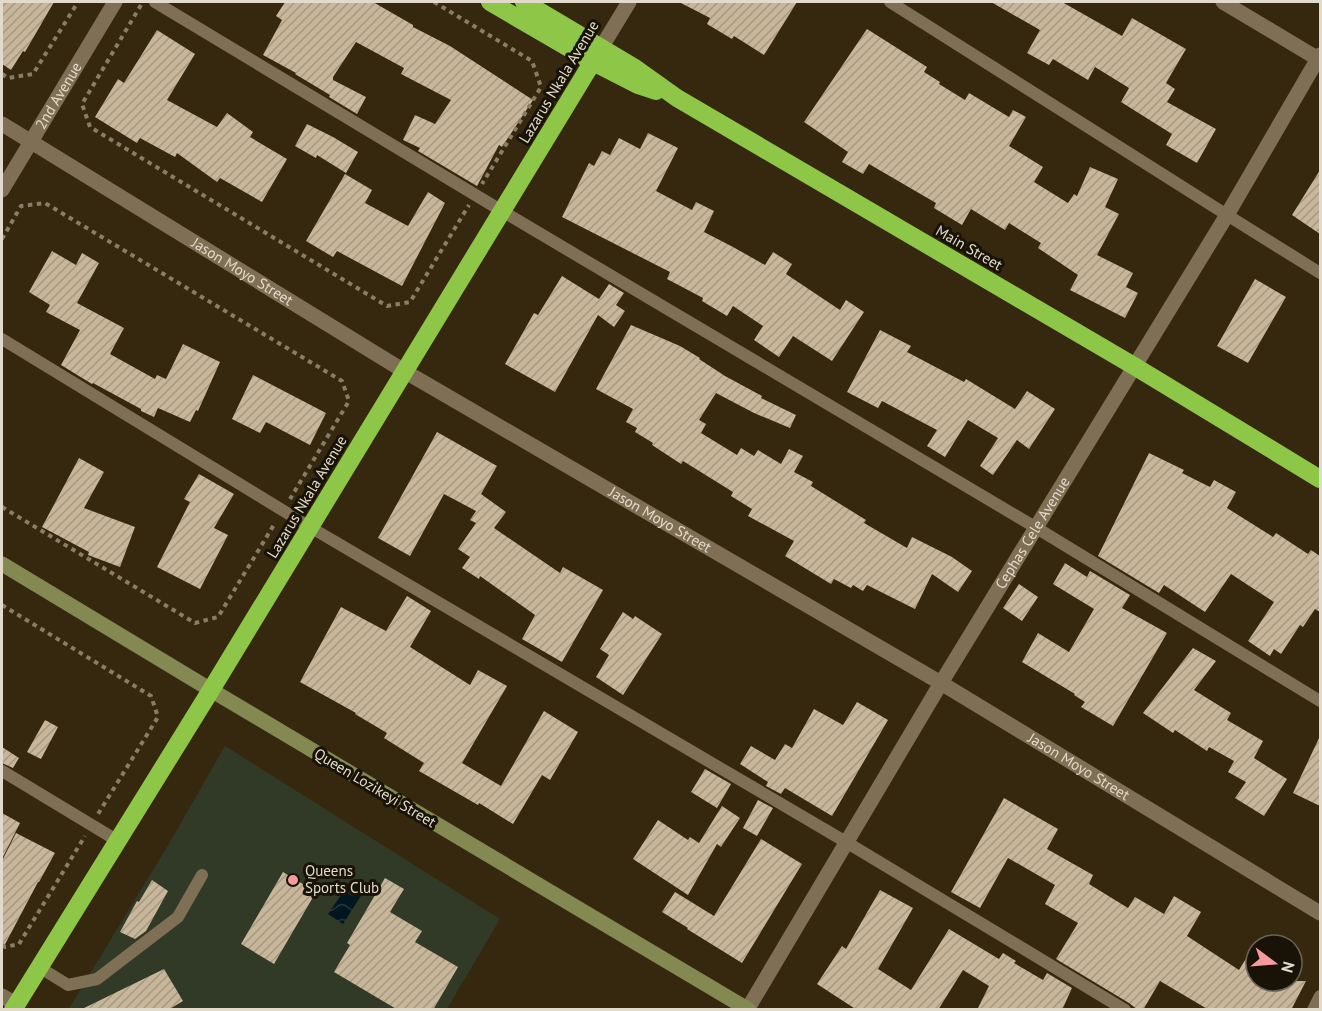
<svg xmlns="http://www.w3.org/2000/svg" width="1322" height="1011" viewBox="0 0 1322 1011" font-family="'PT Sans',sans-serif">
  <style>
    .garden { fill: #303a26 }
    .water { fill: url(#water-waves) }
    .building { fill: url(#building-hatch) }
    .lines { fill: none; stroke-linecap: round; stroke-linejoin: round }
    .path { stroke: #877d68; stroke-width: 4; stroke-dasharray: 4.5 4.5; stroke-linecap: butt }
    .lane { stroke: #7f6f55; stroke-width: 12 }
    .street { stroke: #7f6f55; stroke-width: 15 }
    .secondary { stroke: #848951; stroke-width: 15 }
    .highway { stroke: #8ec648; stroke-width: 18 }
    .poi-dot { fill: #f59b9c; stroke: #181207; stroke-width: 2 }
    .labels { text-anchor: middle; stroke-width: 6; stroke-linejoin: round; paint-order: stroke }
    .street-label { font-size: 15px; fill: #e2dacb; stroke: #181207 }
    .poi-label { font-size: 15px; fill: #e2dacb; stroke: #181207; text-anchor: start }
  </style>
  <defs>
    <pattern id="water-waves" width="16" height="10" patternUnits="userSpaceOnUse" patternTransform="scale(1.5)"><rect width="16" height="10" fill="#001621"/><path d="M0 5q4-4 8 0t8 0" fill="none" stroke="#253740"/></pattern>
    <pattern id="building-hatch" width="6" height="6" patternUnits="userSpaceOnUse" patternTransform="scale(1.5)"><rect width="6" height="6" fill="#c7b699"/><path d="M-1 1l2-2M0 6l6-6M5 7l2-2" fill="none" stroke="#a69982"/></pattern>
  </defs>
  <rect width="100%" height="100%" fill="#35280f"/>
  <path class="garden" d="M225,746l275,173 -53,90 -379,1 102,-168z"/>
  <path class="water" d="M350,882l14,9 -21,33 -15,-10z"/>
  <path class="building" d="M2,2h52l-29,50 -2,-1 -12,19 -9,-6z
    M285,2h88l40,23v2l37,19 83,54 -31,47 -3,-2 -22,41 -59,-35 2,-3 -17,-8 12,-25 20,9 16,-24 -50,-26 3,-6 -48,-26 -23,35v3l33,17 -9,17 -28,-17 1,-2 -35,-21 1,-1 -33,-18 19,-35 -6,-4z
    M679,2h118l-33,53 -30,-19 -2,3 -25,-15 3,-6z
    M991,2h71l60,34 10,-18 54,31 -20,34 9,6 -8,13 49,27 -19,34 -31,-18 6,-11 -51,-32 8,-14 -34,-21 -7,13 -35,-21 -4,6 -22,-12 13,-23z
    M867,29l60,38 -3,5 16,10 -1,2 26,16 4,-7 40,24 4,-7 13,7 -17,29 34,21 -9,15 34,21 6,-9 3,2 13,-29 28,12 -13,28 14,7 -22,41 36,18 -7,14 12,6 -13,25 -55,-28 8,-15 -40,-27 3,-5 -32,-20 -4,7 -34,-21 -9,16 -28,-17 2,-5 -67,-39 -6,10 -21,-12 6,-10 -44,-30z
    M157,30l38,24 -28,46 50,27 10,-14 26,19 -3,5 37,22 -25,43 -42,-24 -3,4 -40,-29 -2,4 -35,-19 -3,5 -42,-26 23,-38 6,4z
    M307,124l26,13 25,15 -12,21 -29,-18 -1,3 -21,-12z
    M648,133l30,15 -22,43 36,19 4,-8 18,9 -10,21 29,15 32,18 8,-13 19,12 -6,10 54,36 6,-10 18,12 -32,49 -39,-25 -14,21 -25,-17 9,-14 -30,-20 -6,10 -25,-15 1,-3 -36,-19 3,-7 -108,-55 27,-54 5,3 8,-15 8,4 9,-17 21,11z
    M1320,170v64l-28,-19z
    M345,174l27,16 -7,13 43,23 20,-34 17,11 -43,83 -65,-35 -4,6 -27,-16z
    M52,251l24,14 6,-12 17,10 -22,40 47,25 -14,26 45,25 2,-4 9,4 17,-35 37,18 -22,49 -2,-1 -6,12 -32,-14 -4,9 -13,-6v-2l-48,-26 -1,1 -31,-19 19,-35 -34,-18 4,-7 -21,-13z
    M562,276l37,23 10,-15 15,9 -8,12 9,6 -11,16 -16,-12 -43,77 -50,-28 29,-51 4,2z
    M1255,279l31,18 -38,66 -31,-17z
    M631,325l49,21 20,12 -1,1 26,17 37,20 -1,2 35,17 -6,13 -36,-15 -38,-20 -17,27 7,4 -5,9 36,22 4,-7 13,8 4,-6 23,14 8,-15 14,7 -9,16 19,10 -2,4 55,34 -2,3 43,25 5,-11 40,20 20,14 -14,21 -26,-18 -17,35 -48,-24 -4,6 -10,-6 -2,3 -17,-9 -3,5 -46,-28 9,-15 -46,-25 4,-7 -21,-13 2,-4 -50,-31 -2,3 -29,-19 1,-2 -18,-11 2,-4 -11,-6 7,-13 -37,-20z
    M880,330l31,16 -4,6 57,30 2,-3 49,30 12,-18 28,18 -26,40 -12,-9 -24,35 -13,-9 18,-28 -30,-18 -23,37 -18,-11 10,-16 -55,-29 -4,7 -31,-16z
    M253,375l73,38 -16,32 -44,-23 -6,11 -28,-14z
    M437,432l60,34 -16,28 25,18 -12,16 66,45 3,-6 40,23 -41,72 -40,-23 13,-24 -55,-39 -1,3 -17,-11 8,-11 -12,-8 18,-26 -6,-3 6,-9 -32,-17 -34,62 -32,-18z
    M1149,453l35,17 -2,3 28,14 4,-7 22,12 -9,16 46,29 3,-4 32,21 3,-4 9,6v56l-5,-3 -12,18 -3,-2 -19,29 -7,-5 -4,7 -22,-15 26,-39 -43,-28 -26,38 -41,-27 -5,8 -61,-37z
    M79,458l25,14 -20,36 51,19 -15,40 -32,-12 1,-3 -47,-25z
    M199,474l35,20 -20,34 14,7 -28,54 -43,-22 33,-65 -6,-3z
    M1065,563l22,14 3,-6 40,24 -8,13 45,25 -54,93 -32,-19 4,-5 -11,-7 1,-1 -53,-32 16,-29 31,19 25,-43 -41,-25z
    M1019,584l19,13 -16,24 -19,-13z
    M407,596l24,15 -21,36 60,38 8,-15 29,16 -45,77 39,23 43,-75 34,21 -28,48 -8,-5 -29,49 -34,-21 -1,2 -59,-34 5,-8 -40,-25 3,-5 -32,-19 1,-1 -56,-31 41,-75 45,24z
    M623,612l10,7 2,-3 27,18 -39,61 -27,-18 13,-22 -9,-6z
    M1193,648l23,13 -22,29 37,23 -4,7 36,21 -9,17 33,21 -23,37 -29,-18 11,-16 -18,-10 6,-11 -25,-14 -2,4 -32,-21 -2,3 -30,-20z
    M857,702l31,18 -56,96 -47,-28 -4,6 -15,-8 2,-4 -28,-18 11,-18 24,14 10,-16 7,4 22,-39 29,16z
    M45,720l13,7 -17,32 -14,-7z
    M1320,736v70l-27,-13z
    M2,747l17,11 -6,10 -11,-5z
    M705,769l26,15 -14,24 -26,-16z
    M1004,798l54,31 -11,20 46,26 -4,9 39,24 7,-11 29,17 10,-18 27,16 -14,24 52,34 17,-28v39h50l-15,29h-82l-49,-29 -17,29h-5l-9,-7 -73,-44 22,-36 -33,-19 10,-19 -47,-27 -28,50 -29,-16z
    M758,800l15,8 -16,28 -14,-8z
    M722,806l18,12 -19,29 -4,-3 -29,51 -55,-36 25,-39 30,20 2,-3 9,6z
    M2,813l18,10 -18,36z
    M16,833l39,20 -16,29h-1l-36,68v-89z
    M761,839l41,25 -60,99 -55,-34 1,-1 -26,-16 13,-20 39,24z
    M283,872l33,20 -42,72 -33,-20z
    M385,878l19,11 -14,23 32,19 -7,11 43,25 -25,43h-35l-64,-38 16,-27 -3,-2z
    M152,880l16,11 -22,40 -11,8 -15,-7 17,-31 2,1z
    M880,890l33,18 -35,61 33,21 38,-61 50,30 4,-6 13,8 -2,2 29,17 4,-7 25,15 -10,22h-85l12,-24 -26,-16 -25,40h-81l-40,-26 25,-38 4,3z
    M164,969l19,32 -15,9h-88z"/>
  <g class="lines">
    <path class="path" d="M434,2l98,59 9,26 -59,97
      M141,5l-59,99 8,23 297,179 23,-4 59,-97
      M2,74l6,4 25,-4 45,-72
      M2,239l19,-33 24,-3 297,178 7,20 -59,98
      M2,507l193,116 23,-6 57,-94
      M2,605l149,91 7,21 -60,97
      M2,945l3,2 14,-3 66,-108"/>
    <path class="lane" d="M155,2l347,209 533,316 285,174
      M890,2l337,213 93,58
      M2,339l308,188 536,315 279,168
      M2,771l116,70
      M39,967l29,18 29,-6 81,-62 24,-42
      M1313,1010l7,-14"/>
    <g class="street">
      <path d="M1223,2l97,58"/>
      <path d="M601,48l28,-46"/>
      <path id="s1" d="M2,124l402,247 537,312 379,230"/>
      <path id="s2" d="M2,190l113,-188"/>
      <path d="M2,996l14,8"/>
      <path id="s3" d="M747,1010l194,-327 286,-468 93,-160"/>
    </g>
    <path class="secondary" d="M2,564l209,126 538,320"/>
    <path class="highway" d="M490,2l103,60 45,23 18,6
      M524,2l111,66 42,30 457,268 186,113
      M13,1010l198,-320 390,-642"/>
  </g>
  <circle class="poi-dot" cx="293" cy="880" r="6"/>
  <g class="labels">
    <g class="street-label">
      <text transform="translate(559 82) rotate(-59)" y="5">Lazarus Nkala Avenue</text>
      <text dy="5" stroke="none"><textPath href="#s2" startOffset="110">2nd Avenue</textPath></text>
      <text transform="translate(969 248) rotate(30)" y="5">Main Street</text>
      <text dy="5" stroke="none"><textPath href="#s1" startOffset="282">Jason Moyo Street</textPath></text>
      <text transform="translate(307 497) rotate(-59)" y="5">Lazarus Nkala Avenue</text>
      <text dy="5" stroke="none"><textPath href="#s1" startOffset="768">Jason Moyo Street</textPath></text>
      <text dy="5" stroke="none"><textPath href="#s3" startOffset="556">Cephas Cele Avenue</textPath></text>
      <text dy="5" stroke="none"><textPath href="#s1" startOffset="1254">Jason Moyo Street</textPath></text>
      <text transform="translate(375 788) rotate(31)" y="5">Queen Lozikeyi Street</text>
    </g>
    <g class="poi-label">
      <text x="305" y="876">Queens<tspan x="305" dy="17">Sports Club</tspan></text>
    </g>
  </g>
  <rect width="1322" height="1011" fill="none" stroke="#e2dacb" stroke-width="6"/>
  <g transform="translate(1274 963) rotate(106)"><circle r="28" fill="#181207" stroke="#696255" stroke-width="1.5"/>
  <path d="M0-4.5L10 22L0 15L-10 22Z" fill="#f59b9c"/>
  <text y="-9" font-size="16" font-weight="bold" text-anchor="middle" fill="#e2dacb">N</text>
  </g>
</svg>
